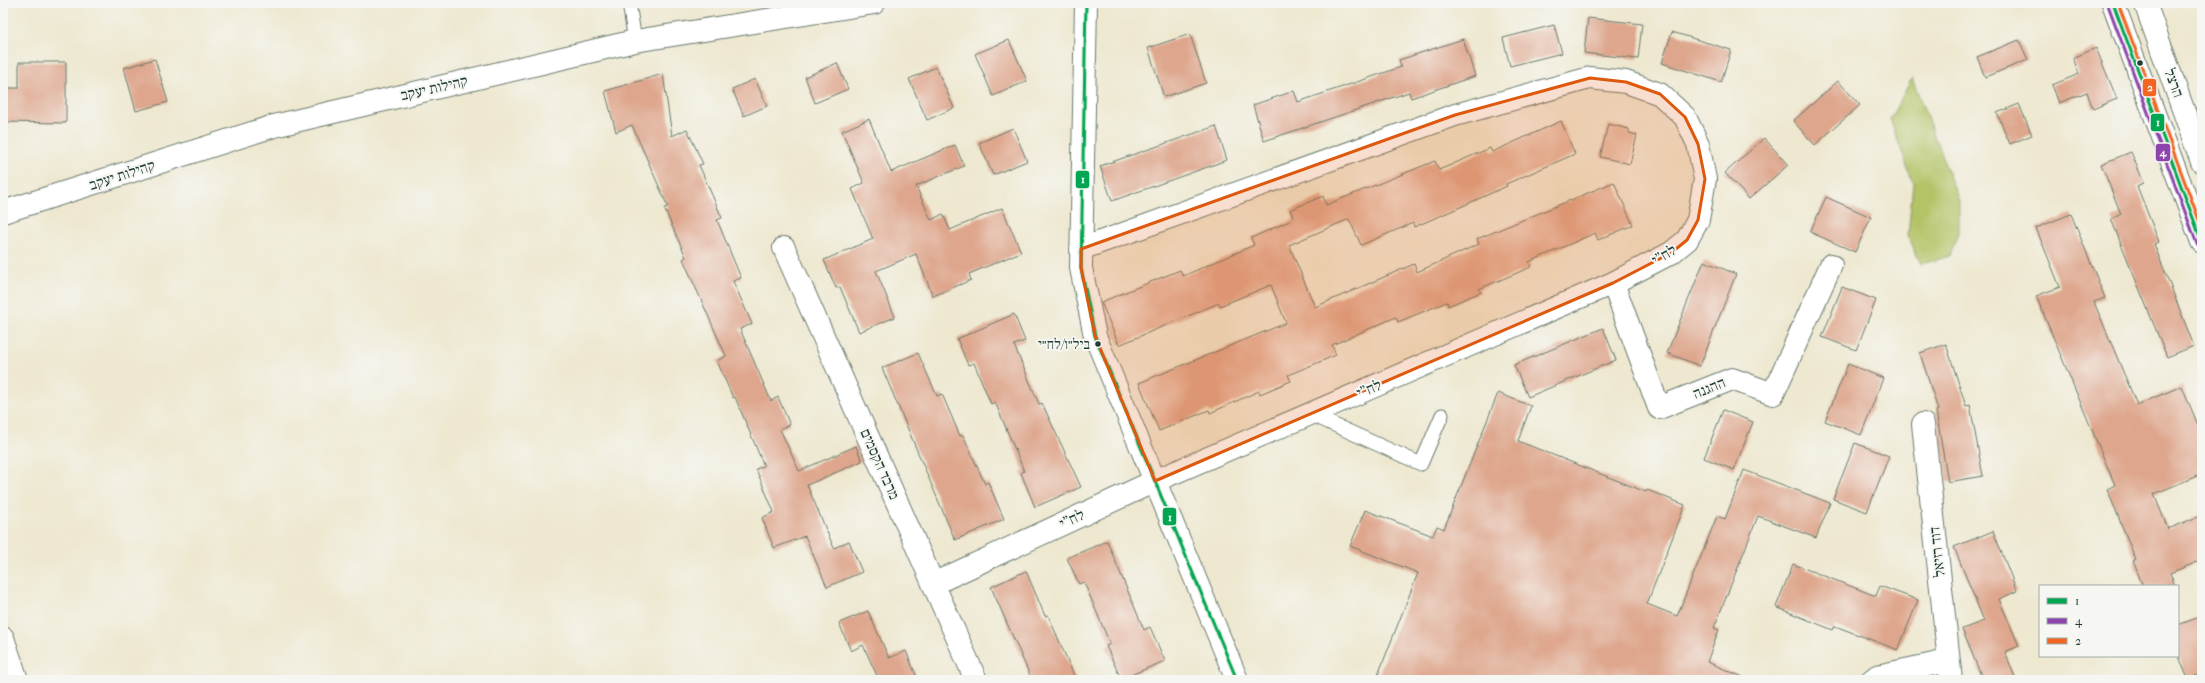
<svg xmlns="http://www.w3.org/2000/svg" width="2205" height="683" viewBox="0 0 2205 683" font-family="'IM FELL French Canon','Frank Ruhl Libre',serif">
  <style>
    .green { fill: #b3c366; stroke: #69804d }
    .building { fill: #dea68c }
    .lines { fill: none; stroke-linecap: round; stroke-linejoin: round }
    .service-casing { stroke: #67796b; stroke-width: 15 }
    .minor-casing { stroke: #67796b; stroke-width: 24 }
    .tertiary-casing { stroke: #67796b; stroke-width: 24 }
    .secondary-casing { stroke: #67796b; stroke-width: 24 }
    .service { stroke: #fff; stroke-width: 13 }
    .minor { stroke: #fff; stroke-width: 22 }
    .tertiary { stroke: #fff; stroke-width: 22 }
    .secondary { stroke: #fff; stroke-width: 22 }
    .bus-1-casing { stroke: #f6f6f2; stroke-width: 6 }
    .bus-2-casing { stroke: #f6f6f2; stroke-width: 6 }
    .bus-3-casing { stroke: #f6f6f2; stroke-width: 6 }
    .bus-1 { stroke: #00a651; stroke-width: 3 }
    .bus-2 { stroke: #8e44ad; stroke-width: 3 }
    .bus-3 { stroke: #f26522; stroke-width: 3 }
    .marked { fill: #de580e; fill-opacity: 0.2; stroke: #de580e; stroke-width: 3; stroke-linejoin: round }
    .bus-dot { fill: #1f3d34; stroke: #f6f6f2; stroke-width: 1.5 }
    .labels { text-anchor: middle; stroke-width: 4; stroke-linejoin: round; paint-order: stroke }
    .bus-label { font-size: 14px; fill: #1f3d34; stroke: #f6f6f2; text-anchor: end }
    .street-label { font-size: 15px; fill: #1f3d34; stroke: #f6f6f2 }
    .line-badge { stroke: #f6f6f2; stroke-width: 1.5 }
    .badge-label { font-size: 11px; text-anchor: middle; font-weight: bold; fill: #fff }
  </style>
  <rect width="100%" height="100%" fill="#f6f6f2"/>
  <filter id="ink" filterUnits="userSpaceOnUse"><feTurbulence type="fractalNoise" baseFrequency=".025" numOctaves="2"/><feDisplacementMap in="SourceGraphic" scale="8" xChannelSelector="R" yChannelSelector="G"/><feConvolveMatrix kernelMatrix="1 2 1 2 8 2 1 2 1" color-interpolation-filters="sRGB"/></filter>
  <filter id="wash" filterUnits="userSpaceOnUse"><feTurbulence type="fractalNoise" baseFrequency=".012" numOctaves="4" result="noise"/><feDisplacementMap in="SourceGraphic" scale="16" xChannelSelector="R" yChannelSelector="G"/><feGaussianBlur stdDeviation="0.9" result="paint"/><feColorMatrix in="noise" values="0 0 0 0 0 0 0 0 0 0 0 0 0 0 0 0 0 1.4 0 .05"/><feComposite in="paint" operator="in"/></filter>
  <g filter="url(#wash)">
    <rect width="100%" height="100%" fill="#eee8d0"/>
    <path class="green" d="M1912,78l47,123v29l-9,26 -29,8 -13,-28 5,-53 -23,-64z"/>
    <g id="blocks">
      <path class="building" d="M1588,18l54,6 -4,35 -54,-6z
        M1554,25l8,28 -52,13 -7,-28z
        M1672,32l59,18 -10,32 -59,-19z
        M1190,34l16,49 -42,14 -16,-49z
        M1463,39l12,37 -64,22 -2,-6 -145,49 -11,-36 41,-14 4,11 103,-35 -2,-7z
        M1009,40l18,41 -34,15 -18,-42z
        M2019,40l9,20 -43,17 -8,-20z
        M2096,48l21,51 -24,10 -6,-17 -28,11 -7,-18 27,-11 -6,-16z
        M155,59l13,43 -32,9 -12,-43z
        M19,62h47v61l-63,-1v-34h16z
        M837,63l11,26 -33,14 -10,-26z
        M936,67l18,41 -27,12 -18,-41z
        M663,74l9,62 15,-7 16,35 -4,1 23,53 -5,2 24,58 -8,3 19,43 -12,5 31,72 7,-4 12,28 -10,4 19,42 57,-25 6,15 -55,24 27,63 15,-7 13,31 -35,15 -22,-51 -31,12 -12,-30 12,-6 -18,-43 8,-3 -29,-69 -2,1 -16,-37 9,-5 -43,-97 3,-2 -22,-49 4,-1 -36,-82 -16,7 -11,-41z
        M755,79l12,27 -23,10 -12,-27z
        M1838,81l22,24 -45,40 -22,-24z
        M2019,104l13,31 -22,9 -13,-31z
        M869,119l22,53 64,-27 9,21 -48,20 15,34 12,-6 7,16 52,-22 19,44 -52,22 2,6 -38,16 -17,-42 -40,17 19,46 -36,15 -19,-45 -4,1 -12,-28 49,-21 -21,-50 12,-6 -22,-52z
        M1561,121l14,33 -69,30 1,2 -51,23 -42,18 -1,-4 -52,22 -12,-26 -60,26 26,62 99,-43 3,8 62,-28 -2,-5 137,-57 19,43 -35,15 -3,-7 -66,29 2,5 -52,22 2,3 -33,14 -1,-4 -49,20 -2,-5 -64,28 4,10 -48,20 3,6 -31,13 -1,-3 -49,22 -1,-3 -50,21 -20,-48 147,-60 -15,-38 -51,21 -1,-3 -100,42 -18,-43 79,-32 3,6 71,-31 -3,-7 43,-19 -4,-9 33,-14 3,9 109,-44 4,9 51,-22 2,4z
        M1608,124l21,5v4l8,2 -7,29 -30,-7z
        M1216,126l11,34 -115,41 -12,-35z
        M1013,128l14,33 -34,14 -14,-32z
        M1764,138l24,27 -39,34 -24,-26z
        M2131,152l13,31 -7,3 22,56 -5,2 40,102 -27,11 -56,-138 10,-5 -20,-50z
        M1826,197l45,20 -16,35 -45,-20z
        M2071,214l34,84 -11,4 43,103 45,-19 20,49v39l-48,20 14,35 34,-14v45l-32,13 5,13h-32l-10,-25 3,-1 -29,-71 8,-4 -79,-189 24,-9 -24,-59z
        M1704,261l32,13 -36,92 -33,-13z
        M1842,287l34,13 -20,50 -34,-13z
        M1014,314l11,27 -11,4 25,59 3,-1 39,84 -46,20 -14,-34 3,-2 -29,-69 -4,2 -17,-41 -6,2 -11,-26z
        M1603,328l13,32 -88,37 -14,-32z
        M1946,344l20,62 4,-1 13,71 -35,6 -12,-71 2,-1 -18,-57z
        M918,353l19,43 5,-2 18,42 3,-1 22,49 3,-2 16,37 -49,21 -73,-172z
        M1848,364l35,14 -22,57 -36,-14z
        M1498,393l33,13 -13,35 128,51 1,-2 38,15 -38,99 30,12 40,-100 8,3 19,-49 86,33 -14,35 -58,-22 -44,112 5,2 -12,32 43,18h-374l42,-107 -68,-27 15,-36 68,26 4,-10 7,3z
        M1723,410l30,12 -19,48 -30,-12z
        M1855,443l34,13 -22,56 -34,-13z
        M1993,531l24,60 -18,8 20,47 -14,6 11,28h-33l-21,-51 22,-8 -30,-74z
        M1107,541l37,89 6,-3 15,34 -44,18 -15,-33 4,-2 -26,-62 -5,2 -12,-26z
        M1793,564l83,32 4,-10 38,14 -20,50 -63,-24 -2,4 -57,-23z
        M1026,571l19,45 3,-1 28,65h-44l-41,-93z
        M868,611l21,47 17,-7 12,29h-39l-16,-35 -12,6 -12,-28z
        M2202,616v57l-14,6 -10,-25v-29z"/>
    </g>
  </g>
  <g filter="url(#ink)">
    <use href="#blocks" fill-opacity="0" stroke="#67796b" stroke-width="1"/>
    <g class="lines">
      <defs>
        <path id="service" d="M629,3l6,38
          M1310,414l111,50 21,-49"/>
        <path id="minor" d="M1086,3l-5,265 14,68 142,344
          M3,212l271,-86 361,-85 239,-38
          M784,248l192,432
          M1613,283l46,125 73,-29 41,15 58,-129
          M1923,424l28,256
          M933,584l222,-103 458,-198 58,-30 16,-13 11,-20 7,-41 -7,-35 -13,-27 -25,-23 -34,-12 -36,-4 -135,37 -374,134
          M1872,680l5,-4 71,-15"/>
        <path id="tertiary" d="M3,638l14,42"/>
        <path id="secondary" d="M2113,3l89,239
          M2145,3l57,159"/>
      </defs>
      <use href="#service" class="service-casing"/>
      <use href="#minor" class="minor-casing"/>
      <use href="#tertiary" class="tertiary-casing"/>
      <use href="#secondary" class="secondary-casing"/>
      <use href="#service" class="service"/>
      <use href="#minor" class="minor"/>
      <use href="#tertiary" class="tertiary"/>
      <use href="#secondary" class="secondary"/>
      <defs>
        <path id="bus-1" d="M1086,3l-5,265 14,68 142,344
          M2113,3l89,239"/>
        <path id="bus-2" d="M2108,5l89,239"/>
        <path id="bus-3" d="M2118,3l84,225"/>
      </defs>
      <use href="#bus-1" class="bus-1-casing"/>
      <use href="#bus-2" class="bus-2-casing"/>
      <use href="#bus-3" class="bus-3-casing"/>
      <use href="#bus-1" class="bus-1"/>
      <use href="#bus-2" class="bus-2"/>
      <use href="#bus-3" class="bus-3"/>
    </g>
  </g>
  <path class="marked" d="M1590,78l36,4 34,12 25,23 13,27 7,35 -7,41 -11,20 -16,13 -58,30 -458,198 -60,-145 -14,-68v-19l374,-134z"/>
  <g class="bus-dot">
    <circle cx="2140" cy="63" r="3.5"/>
    <circle cx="1098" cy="344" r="3.5"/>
  </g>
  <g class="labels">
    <g class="bus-label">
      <text x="1090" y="349">ביל״ו/לח״י</text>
    </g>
    <g class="street-label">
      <text transform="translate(2174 83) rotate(70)" y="5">הרצל</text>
      <text transform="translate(434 88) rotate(-13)" y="5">קהילות יעקב</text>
      <text transform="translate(122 175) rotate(-18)" y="5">קהילות יעקב</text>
      <text transform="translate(1664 255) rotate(-31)" y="5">לח"י</text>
      <text transform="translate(1709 388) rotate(-22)" y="5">ההגנה</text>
      <text transform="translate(1369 389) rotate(-23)" y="5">לח"י</text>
      <text transform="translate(880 464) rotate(66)" y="5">מרבד הקסמים</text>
      <text transform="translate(1072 519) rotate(-25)" y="5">לח"י</text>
      <text transform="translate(1937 552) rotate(-96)" y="5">דוד רזיאל</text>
    </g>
  </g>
  <g class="line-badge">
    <rect x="2142" y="78" width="15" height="19" rx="4" fill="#f26522"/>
    <rect x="2150" y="113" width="15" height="19" rx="4" fill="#00a651"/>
    <rect x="2155" y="143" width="16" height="19" rx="4" fill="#8e44ad"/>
    <rect x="1075" y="170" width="15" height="19" rx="4" fill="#00a651"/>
    <rect x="1162" y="507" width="15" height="19" rx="4" fill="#00a651"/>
  </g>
  <g class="badge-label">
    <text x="2150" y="91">2</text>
    <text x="2158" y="126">1</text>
    <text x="2163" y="156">4</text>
    <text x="1083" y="183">1</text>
    <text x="1170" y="521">1</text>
  </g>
  <rect width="2205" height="683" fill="none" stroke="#f6f6f2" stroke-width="16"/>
  <rect x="2039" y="585" width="140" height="72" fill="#f6f6f2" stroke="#a0aca6"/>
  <rect x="2047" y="598" width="20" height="6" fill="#00a651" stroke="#a0aca6"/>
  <text x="2075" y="605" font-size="12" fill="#1f3d34">1</text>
  <rect x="2047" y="618" width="20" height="6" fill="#8e44ad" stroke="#a0aca6"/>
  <text x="2075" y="625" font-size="12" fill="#1f3d34">4</text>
  <rect x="2047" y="638" width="20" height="6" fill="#f26522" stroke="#a0aca6"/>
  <text x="2075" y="645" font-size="12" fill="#1f3d34">2</text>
</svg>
